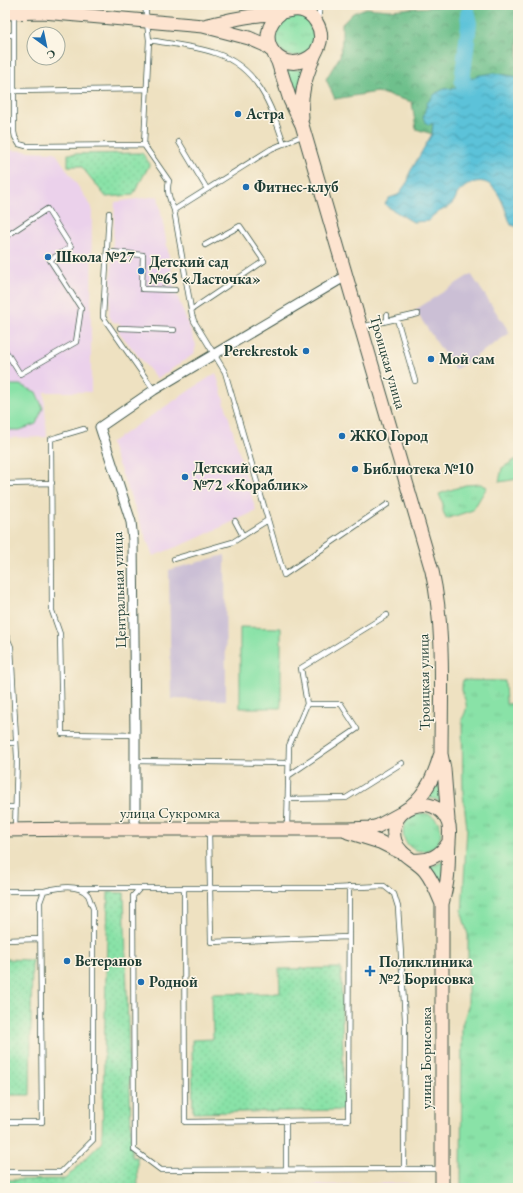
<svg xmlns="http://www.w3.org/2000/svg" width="523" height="1193" viewBox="0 0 523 1193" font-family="'EB Garamond',serif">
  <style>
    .built { fill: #ebd1eb }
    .industrial { fill: #cbbfd5 }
    .grass { fill: url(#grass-tufts); stroke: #54906e }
    .forest { fill: url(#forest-crowns); stroke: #467e60 }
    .park { fill: url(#park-dots); stroke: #54906e }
    .garden { fill: #89e2a7; stroke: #54906e }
    .water { fill: url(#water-waves); stroke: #3d8086 }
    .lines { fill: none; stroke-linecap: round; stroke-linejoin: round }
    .river { stroke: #5bc2d9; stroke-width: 16 }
    .lane-casing { stroke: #3e5649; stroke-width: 6 }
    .street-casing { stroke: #3e5649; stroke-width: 11 }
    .secondary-casing { stroke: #3e5649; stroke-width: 15 }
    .lane { stroke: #fff; stroke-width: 4.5 }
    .street { stroke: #fff; stroke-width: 9 }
    .secondary { stroke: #fde4d0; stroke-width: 13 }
    .poi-dot { fill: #1f6fb2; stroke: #fcf5e5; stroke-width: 1.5 }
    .labels { text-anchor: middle; stroke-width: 3; stroke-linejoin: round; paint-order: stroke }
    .poi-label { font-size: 15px; font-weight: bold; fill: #1f3d34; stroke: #fcf5e5; text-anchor: start }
    .street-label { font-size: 15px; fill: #1f3d34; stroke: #fcf5e5 }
  </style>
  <defs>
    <pattern id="grass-tufts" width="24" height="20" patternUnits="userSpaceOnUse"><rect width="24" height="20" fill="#89e2a7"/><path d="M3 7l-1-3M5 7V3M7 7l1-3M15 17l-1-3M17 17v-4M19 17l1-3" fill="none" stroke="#76c390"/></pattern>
    <pattern id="forest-crowns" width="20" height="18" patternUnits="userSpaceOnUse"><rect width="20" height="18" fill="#6ec08c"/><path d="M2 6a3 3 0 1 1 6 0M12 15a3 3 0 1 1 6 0" fill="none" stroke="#5a9d73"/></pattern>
    <pattern id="park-dots" width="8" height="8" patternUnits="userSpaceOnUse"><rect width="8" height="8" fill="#89e2a7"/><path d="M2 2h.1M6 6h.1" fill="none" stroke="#76c390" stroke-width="1.8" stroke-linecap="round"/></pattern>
    <pattern id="water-waves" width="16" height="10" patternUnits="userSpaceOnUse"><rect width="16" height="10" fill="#5bc2d9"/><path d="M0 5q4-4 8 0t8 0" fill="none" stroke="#4b9fb1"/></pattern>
  </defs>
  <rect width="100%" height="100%" fill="#fcf5e5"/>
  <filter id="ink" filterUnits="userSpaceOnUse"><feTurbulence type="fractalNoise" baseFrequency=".025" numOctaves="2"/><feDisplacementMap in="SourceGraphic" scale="8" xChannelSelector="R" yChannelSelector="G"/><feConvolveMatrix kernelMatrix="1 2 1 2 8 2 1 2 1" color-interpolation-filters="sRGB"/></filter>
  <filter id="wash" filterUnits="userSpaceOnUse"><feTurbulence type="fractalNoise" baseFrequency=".012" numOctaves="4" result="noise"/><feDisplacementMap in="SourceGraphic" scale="16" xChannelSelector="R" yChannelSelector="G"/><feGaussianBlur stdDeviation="0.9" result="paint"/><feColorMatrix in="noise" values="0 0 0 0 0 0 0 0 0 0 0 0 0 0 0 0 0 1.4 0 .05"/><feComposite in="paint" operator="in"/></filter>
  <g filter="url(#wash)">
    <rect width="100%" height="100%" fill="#eee1c1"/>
    <path class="built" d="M5,150l50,2 37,55 -1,99v86h-47l3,45 -42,1z
      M158,196l17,94 21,55 -2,9 -37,25 -38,-47 1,-9 -7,-1 -4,-6 6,-114z
      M216,373l40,138 -67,31 -36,14 -43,-113z
      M408,1183v5h-221z"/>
    <path class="industrial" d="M471,274l39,59 -55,37 -40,-60z
      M225,555l1,145 -55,-1 -2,-129z"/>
    <path class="grass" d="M275 36a20 20 0 1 1 40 0a20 20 0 1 1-40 0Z
      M285,68l12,2 7,-1 -8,34z
      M518,458v21l-19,3 3,-14z
      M481,484l6,3 -14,23 -27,9 -3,-8v-7l-4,-10 26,-9z
      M463,680l42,1 1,23 12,-1v485h-57l1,-163 6,-18v-72l-6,-21 5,-86 -4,-34 -1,-75c8,-14 3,-16 0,-29 0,-3 0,-7 1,-10z
      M439,777l2,25 -6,-3 -7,-1 5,-7z
      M403 832a19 19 0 1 1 38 0a19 19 0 1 1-38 0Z
      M444,861l-1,27 -13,-21z"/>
    <path class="forest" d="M458,5h60v72l-24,-4 -32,9 -6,6 -12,1 -11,34 -1,11 -16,-5 -4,-27 -35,-10 -42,7 -9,-20 14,-23 2,-16v-16l11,-11 13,-5 23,2z"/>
    <path class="park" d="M142,153l8,11 -17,31 -27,2 -25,-31h-13v-12z
      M108,892l16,1 8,264h5l1,31h-133v-8l60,-1 37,-37z
      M5,959l27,1 -2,135h-25z
      M341,968l3,142 -151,3 -1,-73 21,-1 -1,-45 68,-1 -1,-24z"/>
    <path class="garden" d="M5,385h15l16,7 7,16 -7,16 -16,6h-15z
      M240,627l41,1v80h-41z"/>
    <path class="water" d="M494,73l24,4v150l-7,-2c-7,-17 -14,-51 -39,-42 -5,2 -9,5 -13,9 -3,3 -3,7 -6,11 -6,7 -19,8 -24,18l-16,1 -25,-15 -3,-3 4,-6 9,-3 10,-14 2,-9 22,-38 1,-11 -5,2 -5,-7 4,-15 9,-10 8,-4 12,-1 6,-6 18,-7z"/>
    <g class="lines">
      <path class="river" d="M468,14l1,10 -7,58 11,18"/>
    </g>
  </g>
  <g filter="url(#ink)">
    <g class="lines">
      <defs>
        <path id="lane" d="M145,5l4,35 -5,105 25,36c-3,10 1,19 5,29l18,105 2,6 31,51 59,203 104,-71
          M14,14v118l1,5 4,7 7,2h9l109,-1
          M318,20l2,-15
          M5,35h9
          M149,40c22,4 45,6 66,13 43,14 56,52 69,91
          M14,91l133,-2
          M5,126h9
          M179,142l28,47
          M174,210l97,-61 33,-14
          M109,213l-6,104 51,73
          M5,237l42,-28 24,38 -21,13 31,48 -5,34 -56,32 -15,-24
          M112,252l31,3 -1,34 33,1
          M191,310l73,-49 -24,-35 -35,19
          M397,319l18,62
          M387,321v-6
          M361,327l57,-13
          M120,328l54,2
          M84,429l-27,8 -6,2 1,172 8,23 2,100 73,1
          M5,484l47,-1
          M235,521l8,15
          M174,559l59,-17 35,-22
          M5,633l6,14 6,110 -2,73
          M5,743h11
          M134,761l154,2
          M288,776l69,-47 -16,-25h-34
          M287,799l59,-1 56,-35
          M5,807h10
          M287,828l2,-82 18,-42 -6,-36 86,-53
          M209,831l2,111 137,-5
          M384,886l10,8 4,13 7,112 -1,150 -243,1 -27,-20 -1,-254 7,-8h195z
          M78,888h62
          M184,888l1,234 163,-2 1,-233
          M5,891h39
          M5,940l35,-1
          M286,1120v49
          M5,1122h37l-2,-220 4,-11c13,-3 34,-8 44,4 2,4 3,9 5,13v232l-32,32h-56
          M404,1169h36"/>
        <path id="street" d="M135,829v-94l-2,-195 -2,-18 -31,-95 54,-37 192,-114"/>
        <path id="secondary" d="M282,12c-34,25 1,70 33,41
          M5,13l38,-1 160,14 46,12 16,7 6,5
          M207,25c15,-3 30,-7 45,-9 10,-2 20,-1 30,-4 6,-1 12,-3 18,-2 14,3 23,19 20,32 -1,5 -4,9 -6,14 -9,23 -14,37 -12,62
          M274,54l4,8 12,38 12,25 130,446c13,58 9,123 9,183l3,15 4,51
          M411,806c16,-14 23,-30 29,-50
          M5,830l76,-1h268l22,-1 7,-2 22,-12
          M348,832l32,10 22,11
          M412,860c17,2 28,-4 37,-18
          M442,904c-5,-12 -9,-23 -17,-33 -9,-11 -25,-15 -30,-30 -10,-34 40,-52 53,-19 3,7 1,13 1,21 -1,12 0,24 -2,37 -1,8 -3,16 -5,24v284"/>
      </defs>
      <use href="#lane" class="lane-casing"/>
      <use href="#street" class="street-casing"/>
      <use href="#secondary" class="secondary-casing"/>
      <use href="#lane" class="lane"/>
      <use href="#street" class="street"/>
      <use href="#secondary" class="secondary"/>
    </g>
  </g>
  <g class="poi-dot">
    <circle cx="238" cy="114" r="4"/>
    <circle cx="246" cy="187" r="4"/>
    <circle cx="48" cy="257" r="4"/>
    <circle cx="141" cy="271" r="4"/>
    <circle cx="306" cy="351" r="4"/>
    <circle cx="431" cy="359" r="4"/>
    <circle cx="342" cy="436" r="4"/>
    <circle cx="355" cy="469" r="4"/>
    <circle cx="185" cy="477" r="4"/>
    <circle cx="67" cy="961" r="4"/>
    <path d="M368 965h4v4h4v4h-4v4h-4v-4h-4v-4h4z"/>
    <circle cx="141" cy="982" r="4"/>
  </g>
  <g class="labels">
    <g class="poi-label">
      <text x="246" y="119">Астра</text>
      <text x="254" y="192">Фитнес-клуб</text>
      <text x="56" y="262">Школа №27</text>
      <text x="149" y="267">Детский сад<tspan x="149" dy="17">№65 «Ласточка»</tspan></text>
      <text x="298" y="356" text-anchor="end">Perekrestok</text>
      <text x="439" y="364">Мой сам</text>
      <text x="350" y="441">ЖКО Город</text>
      <text x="193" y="473">Детский сад<tspan x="193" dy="17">№72 «Кораблик»</tspan></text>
      <text x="363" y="474">Библиотека №10</text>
      <text x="75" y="966">Ветеранов</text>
      <text x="379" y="967">Поликлиника<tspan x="379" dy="17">№2 Борисовка</tspan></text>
      <text x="149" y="987">Родной</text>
    </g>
    <g class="street-label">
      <text transform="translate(388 362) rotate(74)" y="5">Троицкая улица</text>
      <text transform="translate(119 590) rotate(-92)" y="5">Центральная улица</text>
      <text transform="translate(424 682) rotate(-91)" y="5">Троицкая улица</text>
      <text x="170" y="818">улица Сукромка</text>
      <text transform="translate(426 1058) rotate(-90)" y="5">улица Борисовка</text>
    </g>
  </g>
  <rect width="523" height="1193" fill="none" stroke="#fcf5e5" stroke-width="20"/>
  <g transform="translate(46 46) rotate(147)"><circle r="19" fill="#fcf5e5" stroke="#a4ab9e"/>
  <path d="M0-3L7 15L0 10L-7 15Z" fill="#1f6fb2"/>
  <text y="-6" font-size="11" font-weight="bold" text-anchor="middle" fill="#1f3d34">С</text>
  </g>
</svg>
